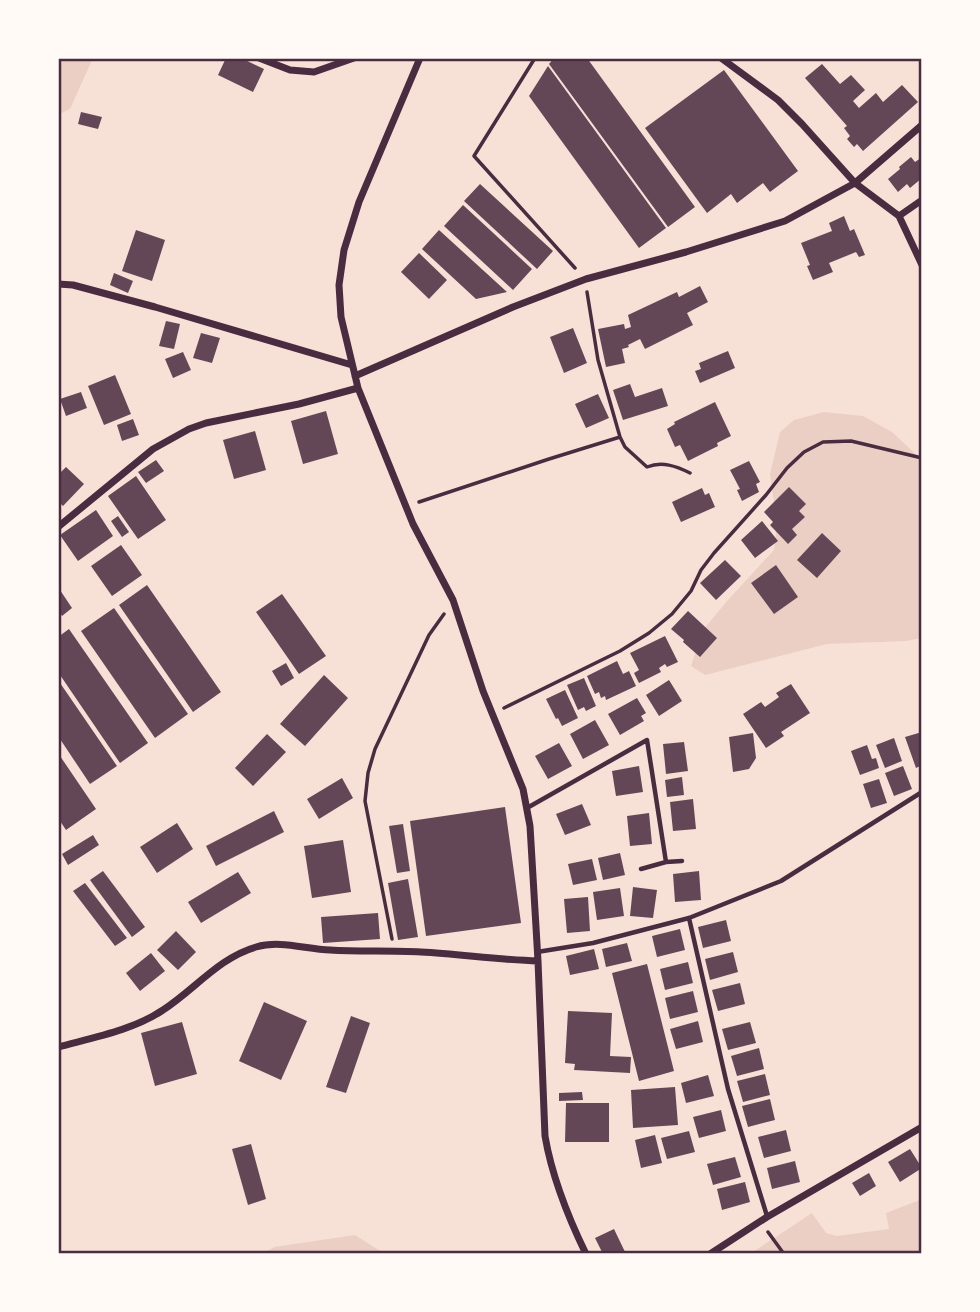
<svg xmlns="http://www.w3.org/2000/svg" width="980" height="1312" viewBox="0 0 980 1312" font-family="'Golos Text',sans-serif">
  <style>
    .green { fill: #ebcfc5 }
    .building { fill: #644757 }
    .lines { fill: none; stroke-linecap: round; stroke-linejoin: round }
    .path { stroke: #4a2c40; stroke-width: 3.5 }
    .service { stroke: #4a2c40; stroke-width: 4.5 }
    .minor { stroke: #4a2c40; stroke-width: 7 }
    .neatline { fill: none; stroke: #4a2c40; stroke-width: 2.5 }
  </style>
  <rect width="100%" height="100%" fill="#f7e1d7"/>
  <path class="green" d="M58,58h35l-23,51 -12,6z
    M824,412l39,4 29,16 30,28v178l-16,3 -79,3 -122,31 -14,-9 12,-36 24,-29 47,-51 3,-26 -7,-50 10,-42 14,-12z
    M922,1199v55h-172l62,-41 14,20 11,3 52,-7 -3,-16z
    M355,1235l30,19h-122l11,-7z"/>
  <path class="building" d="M226,58h15l23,11 -11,23 -35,-17z
    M554,58h33l108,149 -27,20 -119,-163z
    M822,64l18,20 11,-9 14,15 -12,11 6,7 17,-15 7,9 19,-17 16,17 -55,49 -6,-7 -3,3 -7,-8 3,-3 -6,-8 3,-2 -42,-48z
    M548,66l118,162 -27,20 -110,-152z
    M724,70l74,101 -28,21 -7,-9 -26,20 -6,-9 -24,19 -62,-85z
    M81,112l21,5 -4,12 -20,-5z
    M911,157l4,5 6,-4 1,2v18l-12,10 -3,-4 -9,8 -10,-13 12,-10 -1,-2z
    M480,184l73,67 -16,18 -73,-68z
    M463,205l69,64 -19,21 -69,-64z
    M844,216l6,15 4,-2 11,26 -6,2 -3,-5 -27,11 4,9 -20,8 -6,-14 3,-1 -9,-22 31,-12 -3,-8z
    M136,230l29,10 -13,41 -30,-10z
    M439,230l68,62 -31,7 -54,-50z
    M419,253l28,27 -18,19 -28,-27z
    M114,273l19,8 -5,12 -18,-8z
    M700,286l8,16 -21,11 6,12 -48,24 -5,-10 -12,6 1,2 -7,2 3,14 -19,4 -8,-38 26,-5 1,5 6,-2 -3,-12 49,-23 2,5z
    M166,321l14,3 -6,25 -15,-3z
    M573,328l14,35 -23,10 -14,-36z
    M201,333l19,5 -8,25 -19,-5z
    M728,351l7,17 -35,15 -5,-12 6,-2 -2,-6z
    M183,352l8,18 -18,8 -8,-19z
    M115,375l16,39 -27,11 -16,-39z
    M630,384l5,13 27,-9 6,18 -45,14 -10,-30z
    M81,392l6,16 -21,8 -6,-17z
    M598,394l11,24 -23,10 -11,-24z
    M715,402l16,34 -14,7 1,3 -30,15 -8,-16 -5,2 -8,-18 8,-5 -1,-2z
    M326,411l12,43 -35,10 -12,-43z
    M133,419l6,16 -17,6 -5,-16z
    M255,431l11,39 -32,9 -11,-39z
    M156,460l8,11 -18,12 -8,-11z
    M749,461l11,21 -4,2 3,8 -17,9 -5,-11 3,-1 -10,-19z
    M66,467l18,17 -21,22 -5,-5v-26z
    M136,476l30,44 -28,19 -30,-43z
    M789,487l17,17 -7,7 6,6 -13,12 5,6 -9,9 -18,-19 3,-3 -9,-10z
    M702,488l3,7 4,-2 6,14 -34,15 -9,-20z
    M96,510l17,26 -35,25 -18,-26z
    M118,516l11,16 -7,5 -11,-16z
    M762,521l16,20 -23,17 -14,-18z
    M822,533l19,18 -24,27 -20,-18z
    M121,545l21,30 -30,21 -21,-30z
    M725,560l16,16 -25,24 -16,-17z
    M776,565l22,32 -24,17 -23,-31z
    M147,585l74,107 -28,20 -74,-107z
    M58,587l14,21 -10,8 -4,-6z
    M282,594l44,62 -27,18 -43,-62z
    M114,608l74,106 -33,24 -74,-107z
    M688,611l29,27 -17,19 -17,-15 1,-2 -13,-11z
    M69,629l79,114 -28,20 -62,-91v-35z
    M665,636l13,26 -11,5 -2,-3 -6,4 2,4 -22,11 -5,-10 5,-3 -9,-17z
    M617,661l6,13 6,-3 7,15 -30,14 -1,-4 -4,2 -2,-6 -4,2 -8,-18z
    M286,663l8,15 -13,8 -9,-15z
    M324,675l24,23 -43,48 -25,-22z
    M584,678l12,28 -10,5 -2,-4 -6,3 -11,-25z
    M58,680l59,86 -27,18 -32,-48z
    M669,680l13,21 -23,15 -13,-21z
    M791,684l19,29 -29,19 3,4 -18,12 -23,-34 18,-12 4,5 14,-10 -3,-4z
    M565,690l13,28 -16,8 -4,-8 -2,1 -10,-20z
    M637,698l9,15 -5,3 3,5 -24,14 -12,-21z
    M595,720l14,25 -26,14 -13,-25z
    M922,732v33l-6,3 -11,-31z
    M753,733l3,25 -7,11 -16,3 -4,-35z
    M267,734l19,18 -33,34 -18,-18z
    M894,738l8,23 -17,7 -9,-23z
    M684,742l4,29 -22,3 -3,-30z
    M559,743l13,23 -24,13 -13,-23z
    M867,745l5,14 4,-1 3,10 -19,7 -9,-24z
    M58,753l38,56 -30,21 -8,-12z
    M639,766l4,26 -27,4 -4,-25z
    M903,766l9,23 -18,7 -9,-23z
    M682,777l2,18 -17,2 -2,-17z
    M342,778l11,20 -34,21 -12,-20z
    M879,779l8,24 -16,5 -8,-24z
    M693,799l3,30 -23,2 -3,-29z
    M582,804l9,21 -26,10 -9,-21z
    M505,807l16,116 -95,13 -16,-115z
    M274,811l10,21 -68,34 -10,-20z
    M649,813l3,31 -22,2 -3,-30z
    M177,823l16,26 -36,24 -17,-26z
    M403,824l7,47 -13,2 -8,-47z
    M93,835l6,10 -31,20 -6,-11z
    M343,840l8,52 -39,6 -8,-52z
    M620,853l5,22 -22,5 -5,-22z
    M592,859l5,21 -24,5 -5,-21z
    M103,871l42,56 -13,10 -42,-57z
    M699,871l2,29 -26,2 -2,-28z
    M238,872l13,21 -50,30 -13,-21z
    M408,879l10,58 -20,3 -10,-57z
    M85,883l42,55 -12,8 -42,-55z
    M633,887l24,3 -4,28 -23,-2z
    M620,888l4,28 -27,4 -4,-28z
    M588,897l2,34 -23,2 -3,-34z
    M378,913l2,26 -57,4 -2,-26z
    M726,920l5,21 -28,7 -5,-21z
    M680,929l5,21 -28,7 -5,-21z
    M176,931l20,21 -18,18 -21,-20z
    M627,943l5,18 -26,6 -4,-18z
    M594,949l5,20 -29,6 -4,-19z
    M733,952l5,20 -28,8 -5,-21z
    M151,953l14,18 -25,20 -14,-18z
    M688,962l5,21 -28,7 -5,-21z
    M647,964l27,107 -35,10 -27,-108z
    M740,983l5,21 -27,7 -6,-21z
    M693,991l5,21 -28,7 -5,-21z
    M264,1002l43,19 -26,59 -42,-19z
    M568,1011l44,2 -2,43 21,1 -1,16 -56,-3 1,-6 -10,-1z
    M351,1016l19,7 -24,70 -20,-6z
    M698,1021l5,21 -27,7 -6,-20z
    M182,1022l15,52 -42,12 -14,-53z
    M750,1022l6,21 -28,7 -6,-21z
    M759,1048l5,21 -27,7 -6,-20z
    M765,1074l5,21 -27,7 -6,-21z
    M708,1075l6,21 -28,7 -5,-20z
    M675,1087l3,38 -45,3 -2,-38z
    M582,1092l1,8 -24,1v-8z
    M770,1099l5,21 -27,7 -6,-21z
    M566,1103h43v39h-44z
    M721,1110l5,21 -27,7 -6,-21z
    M786,1130l5,21 -27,7 -6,-21z
    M689,1131l6,21 -28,7 -6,-21z
    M655,1135l7,28 -21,5 -6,-28z
    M251,1144l15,55 -18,6 -16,-56z
    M910,1149l12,19 -22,14 -12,-20z
    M735,1157l6,20 -28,8 -6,-21z
    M795,1161l5,21 -28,7 -5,-21z
    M869,1173l7,13 -16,10 -8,-13z
    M745,1182l5,20 -28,8 -5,-21z
    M614,1229l12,25h-23l-8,-16z"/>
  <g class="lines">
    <path class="path" d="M535,58l-61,98 101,112
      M587,292l11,68 22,77 5,10 22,20c15,-6 29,-1 43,6
      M419,502l130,-43 71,-22
      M504,708l116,-57 29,-18 23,-19 19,-23 10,-21 13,-17 52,-58 21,-27 17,-16 19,-10 28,-1 71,17
      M392,939l-27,-138 3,-28 7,-24 54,-114 15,-21
      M768,1232l16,22"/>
    <path class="service" d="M527,808l120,-68 19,122 -25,7
      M666,862l16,-1
      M689,918l39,171 39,127
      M537,952l56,-9 96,-25 92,-37 141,-89"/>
    <path class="minor" d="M259,58l31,12 24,2 40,-14
      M420,58l-61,144 -15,48 -5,35 2,32 17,71 55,136 40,76 30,91 40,98 7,37 8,135 7,175c7,41 23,81 41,118
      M721,58l57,42 24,24 53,59 44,33 23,49
      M899,216l23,-16
      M58,284l15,1 82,22 197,58
      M355,376l158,-69 73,-28 100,-27 99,-31 70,-38 67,-58
      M58,527l95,-78 36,-20 17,-6 93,-19 59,-16
      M58,1047c33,-9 76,-17 105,-37 31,-20 57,-53 93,-63 24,-7 49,2 74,3 30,2 61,0 91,2 39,2 78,8 117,9
      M710,1254l57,-37 155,-90"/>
  </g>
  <rect width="980" height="1312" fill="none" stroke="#fffaf5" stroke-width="119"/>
  <rect x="60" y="60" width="860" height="1192" class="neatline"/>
</svg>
